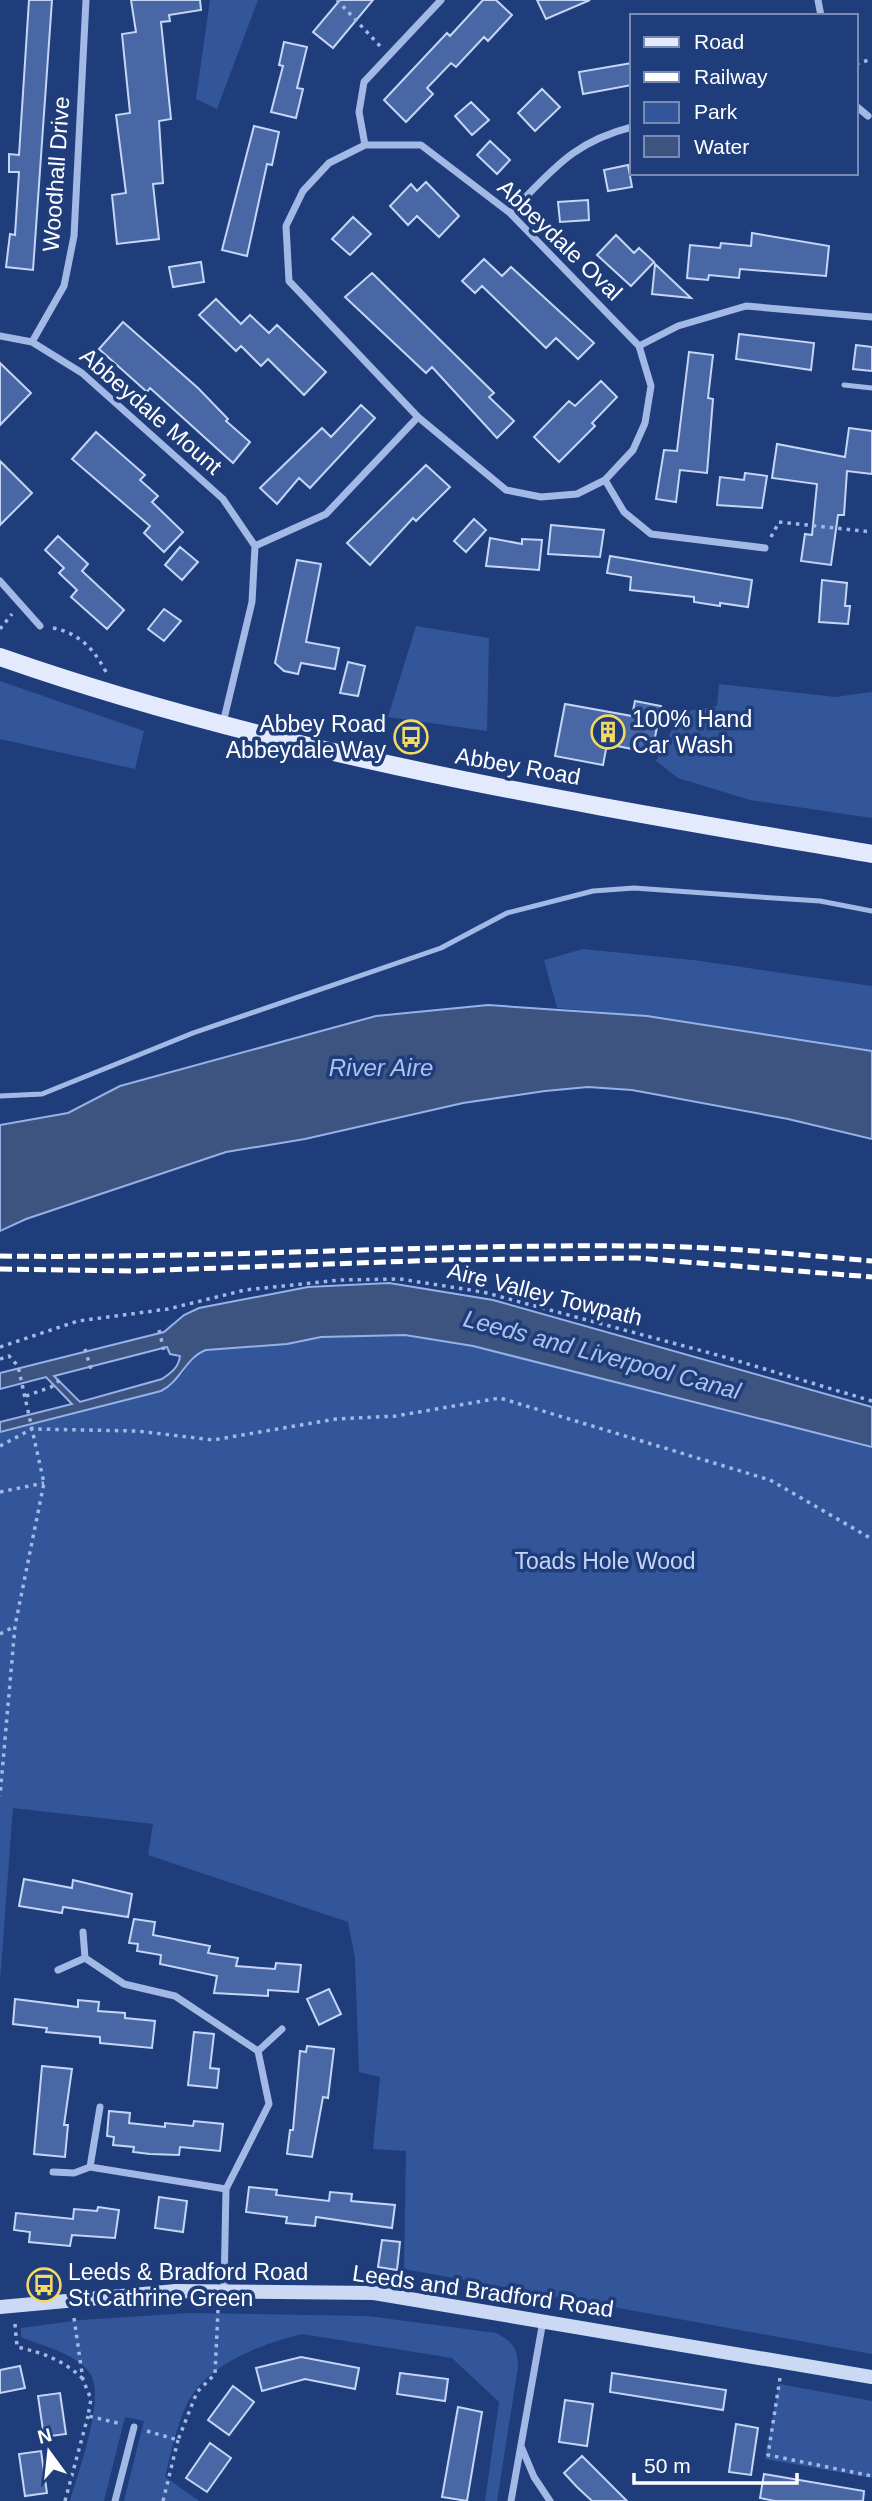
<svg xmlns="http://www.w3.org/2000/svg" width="872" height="2501" viewBox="0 0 872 2501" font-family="Helvetica,sans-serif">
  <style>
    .green { fill: #359 }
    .water { fill: #3d5380; stroke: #95b2e8; stroke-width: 2; fill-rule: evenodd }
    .building { fill: #4867a4; stroke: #c5d5f5; stroke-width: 2 }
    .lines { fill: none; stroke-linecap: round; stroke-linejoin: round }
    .path { stroke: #a2b9e6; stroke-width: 3.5; stroke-dasharray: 3.5 5; stroke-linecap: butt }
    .service { stroke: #a2b9e6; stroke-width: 5 }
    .minor { stroke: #a2b9e6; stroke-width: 7 }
    .secondary { stroke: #ccd9f5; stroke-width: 14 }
    .primary { stroke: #e3eafd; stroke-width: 18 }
    .rail { stroke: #fff; stroke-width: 5; stroke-dasharray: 12 5; stroke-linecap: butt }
    .labels { text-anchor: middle; stroke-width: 7; stroke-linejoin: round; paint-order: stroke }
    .street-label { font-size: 23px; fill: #fff; stroke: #203d7b }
    .poi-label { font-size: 23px; fill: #fff; stroke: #203d7b; text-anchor: start }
    .park-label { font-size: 23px; fill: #c5d5f5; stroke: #203d7b }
    .water-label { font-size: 24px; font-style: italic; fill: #adc3ee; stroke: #203d7b }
  </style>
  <rect width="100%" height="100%" fill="#203d7b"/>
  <path class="green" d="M210,0h48l-41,109 -21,-10z
    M416,626l73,12 -2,93 -99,-14z
    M0,681l144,50 -9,38 -135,-30z
    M719,684l116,13 37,-5v126l-122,-18 -72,-22 -22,-17 25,-49 36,-6z
    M583,949l110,11 179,26v65l-225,-35 -90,-8 -13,-48z
    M405,1335l68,11 399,101v907l-468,-85 2,-118 -33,-2 7,-72 -21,-5 -4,-114 -7,-36 -200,-67 5,-31 -140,-16 -13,173v-549l161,-41 22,-18 12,-19 11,-4 81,-6 34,-7z
    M190,2313l178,3 128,17c16,8 22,15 22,34l-21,134h-12l14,-99 -47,-44 -150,-24c-40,10 -96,30 -115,70 -11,23 -16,49 -22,73l34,24h-75l20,-80 -19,-4 -21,84h-34c8,-29 35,-100 21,-126 -12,-21 -49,-29 -70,-38v-9l60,-8z
    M779,2384l93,17v77l-107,-19z"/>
  <path class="water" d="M488,1005l159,11 225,35v88l-84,-20 -156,-29 -44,-3 -43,4 -82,12 -158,36 -79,13 -200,67 -26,12v-106l68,-12 52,-27 256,-70z
    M389,1283l104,17 379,107v40l-399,-101 -68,-11 -84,2 -34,7 -81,6c-20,7 -25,31 -45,41l-161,41v-10l72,-18 -26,-27 -46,12v-16l164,-41 20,-17 15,-7 109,-21zM167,1347l3,7 10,2c-1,11 -9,17 -18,23l-82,23 -26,-26z"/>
  <path class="building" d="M29,0h23l-19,270 -27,-3 4,-33 5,1 4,-63h-10v-18l10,1z
    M131,0h69l1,10 -32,5 1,6 -9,1 10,97 -12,2 4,62 -10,1 6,55 -42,5 -5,-49 14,-2 -10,-78 14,-2 -8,-79 14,-2z
    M340,0h33l-40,48 -20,-16z
    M483,0h13l16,15 -24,26 -4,-4 -28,30 -5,-4 -24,25 6,6 -27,28 -22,-22 63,-67 3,3z
    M537,0h53l-44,19z
    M284,42l23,5 -10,41 6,1 -7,29 -25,-6 12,-46 -4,-1z
    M632,63v22l-49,9 -4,-22z
    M542,89l18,18 -25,24 -17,-18z
    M471,102l18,18 -17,15 -17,-19z
    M254,126l25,6 -7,33 -5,-1 -20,92 -25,-6z
    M490,141l20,19 -13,14 -20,-19z
    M628,165l4,22 -24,4 -4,-21z
    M426,182l33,34 -20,21 -22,-21 -9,9 -18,-19 21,-22 6,7z
    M588,200l1,20 -29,2 -2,-20z
    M353,217l18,17 -21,21 -18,-16z
    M752,233l77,13 -3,30 -86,-7 -1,9 -30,-3 -1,5 -21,-2 3,-33 30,3 1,-5 30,3z
    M616,235l18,18 5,-5 15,14 -23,24 -34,-31z
    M484,259l18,17 9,-9 83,76 -16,16 -22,-21 -10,10 -64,-62 -7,7 -13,-12z
    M201,262l3,20 -31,5 -4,-20z
    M655,264l36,34 -39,-4z
    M372,273l122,120 -5,4 25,24 -17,17 -65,-71 -6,6 -81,-76z
    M216,299l25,25 9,-9 19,18 8,-8 49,47 -22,23 -36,-36 -7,7 -20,-20 -5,5 -37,-36z
    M123,322l75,66 30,31 -2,2 24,21 -17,21 -83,-75 -3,4 -48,-43z
    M739,334l75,9 -3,27 -75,-11z
    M856,345l16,2v24l-19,-2z
    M689,352l24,3 -5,43 5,1 -6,74 -27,-3 -4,32 -20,-3 8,-49 13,1z
    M0,363l31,30 -31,32z
    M601,381l16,16 -25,26 3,3 -36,36 -25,-25 35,-36 6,5z
    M361,405l14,13 -65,70 -11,-10 -22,26 -17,-16 62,-60 9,9z
    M849,428l23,3v43l-25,-3 -3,44h-6l-7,50 -30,-4 4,-27 7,1 5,-51 -45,-6 5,-34 68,13z
    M96,432l49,43 -5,5 18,16 -6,6 31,30 -19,20 -20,-19 6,-7 -78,-67z
    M0,461l32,32 -32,32z
    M426,465l24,22 -34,34 -3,-3 -43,47 -23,-22z
    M745,473l22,3 -5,32 -45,-3 3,-28 24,3z
    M474,519l12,11 -20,22 -12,-11z
    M551,525l53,5 -4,27 -52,-3z
    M58,536l30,28 -6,7 42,39 -17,19 -36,-32 6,-7 -18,-17 5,-5 -19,-18z
    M490,538l32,6v-5l20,1 -3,30 -53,-4z
    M180,547l18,15 -16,18 -17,-15z
    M610,556l142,24 -4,27 -28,-4v3l-26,-4v-5l-64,-7 1,-13 -24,-4z
    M297,560l24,4 -15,78 33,6 -4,21 -34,-6 -3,11 -14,-3 -9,-8z
    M822,580l25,3 -2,23h5l-2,18 -29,-2z
    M164,609l17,12 -17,20 -16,-12z
    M348,662l17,4 -7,30 -18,-3z
    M635,701l26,5 -9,47 -45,-9 -4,21 -48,-9 10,-52 67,12z
    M24,1879l48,9 1,-8 59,14 -4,23 -65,-10 -1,6 -43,-7z
    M134,1919l21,3 -2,13 57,11 -2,7 30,5 -2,8 39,3 1,-6 25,2 -3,27 -30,-2v6l-54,-3 3,-17 -57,-12 1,-9 -24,-4 1,-7 -9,-1z
    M329,1989l12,25 -22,11 -12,-26z
    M15,1999l63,8v-7l21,2 -1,9 27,2v5l30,3 -3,27 -52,-5v-6l-54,-5 1,-4 -34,-4z
    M194,2032l20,2 -4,34 9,1 -2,19 -29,-3z
    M307,2046l27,3 -6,49 -5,-1 -11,60 -25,-3 3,-24h3l7,-79 6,1z
    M42,2066l30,3 -8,56h4l-3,32 -31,-3z
    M109,2111l21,2 -1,10 36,4v-4l28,3 1,-5 29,3 -3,27 -40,-4 -1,8 -29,-1 -17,-2 1,-5 -21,-2 1,-8 -7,-1z
    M249,2187l28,3 -1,5 53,6 1,-9 22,2 -1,7 44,4 -3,23 -76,-11 -1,9 -29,-3 1,-6 -41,-5z
    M159,2197l28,4 -4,31 -28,-4z
    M98,2207l21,3 -4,28 -43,-3 -2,11 -41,-4 1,-10 -16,-2 2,-17 57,6 1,-10 23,2z
    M382,2240l18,2 -3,28 -19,-3z
    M301,2357l58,11 -4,21 -50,-10 -43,12 -6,-23z
    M20,2366l5,22 -25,5v-23z
    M400,2373l48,6 -3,22 -48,-7z
    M612,2373l114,17 -3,20 -113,-18z
    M233,2386l21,16 -25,33 -21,-15z
    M60,2393l6,41 -22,3 -6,-41z
    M565,2400l28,4 -6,42 -28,-4z
    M458,2407l24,5 -15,89 -25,-4z
    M736,2424l22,4 -7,47 -22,-3z
    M210,2443l21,15 -24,34 -21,-14z
    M41,2451l6,42 -22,3 -6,-42z
    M582,2456l45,45h-35l-15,-14 -13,-14z
    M764,2474l100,17 -1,10h-88l-15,-3z"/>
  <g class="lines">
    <path class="path" d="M337,0l43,46
      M856,64l16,-5
      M771,537l8,-15 93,10
      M53,628c26,5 41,21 53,44
      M0,629l12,-15
      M159,1330l5,21
      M0,1347l78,-26 90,-12 77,-19 95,-10 60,-1 83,13 238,64 151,45
      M85,1349l6,20
      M0,1359l9,-3 9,10 26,117 -29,143 -15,170
      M26,1396l25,-9 9,-7
      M0,1446l32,-17 105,2 76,9 123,-21 60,-3 104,-18 270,82 102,59
      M0,1492l44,-9
      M0,1634l15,-8
      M74,2318l9,62 8,19 -3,17 34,8
      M15,2324l2,23c26,6 46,13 65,31
      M780,2378l-12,77 104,21
      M147,2431l31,9 19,-48 18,-18 3,-64
      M65,2501l23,-85
      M163,2501l15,-61"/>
    <path class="service" d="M844,385l28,3
      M0,1096l42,-2 151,-61 248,-85 66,-35 86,-22 41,-3 126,9 60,4 52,10"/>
    <path class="minor" d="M818,0l3,16
      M856,106l12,10
      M365,145h56l89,68 129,133 12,40 -6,37 -12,27 -28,30 -28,14 -36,3 -35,-7 -88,-73 -129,-136 -3,-55 17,-35 26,-28z
      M365,145l-6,-33 5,-30 77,-82
      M510,213c42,-42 62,-71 122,-86
      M0,336l32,6 50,31 141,126 32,47
      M32,342l32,-56 10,-50 12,-236
      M639,346l39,-20 68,-20 126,11
      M605,480l19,32 27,22 114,14
      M255,546l71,-32 92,-97
      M0,581l40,45
      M223,723l29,-121 3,-56
      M85,1958l39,26 51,12 83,55 11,53 -43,85 -2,101
      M58,1970l27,-12 -2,-26
      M258,2051l24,-22
      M100,2107l-10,60 136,22
      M53,2172l21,1 16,-6
      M521,2446l13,31 16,24
      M115,2501l19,-74
      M511,2501l32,-180"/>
    <path class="secondary" d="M0,2307l176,-16 198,2 498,84"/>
    <path class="primary" d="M0,657c282,99 578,146 872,197"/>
    <path class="rail" d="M0,1256c212,3 423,-12 635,-10 79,0 158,8 237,15
      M0,1269l137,2 304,-11 196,-2 235,19"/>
  </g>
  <defs>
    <symbol id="building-ring" viewBox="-11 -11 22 22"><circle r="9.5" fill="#203d7b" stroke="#f4da62" stroke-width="1.5"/><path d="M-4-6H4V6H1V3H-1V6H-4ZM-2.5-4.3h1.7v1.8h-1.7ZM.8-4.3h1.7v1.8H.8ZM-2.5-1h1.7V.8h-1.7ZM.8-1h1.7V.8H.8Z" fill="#f4da62"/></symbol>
    <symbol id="bus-ring" viewBox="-11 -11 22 22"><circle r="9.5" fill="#203d7b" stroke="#f4da62" stroke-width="1.5"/><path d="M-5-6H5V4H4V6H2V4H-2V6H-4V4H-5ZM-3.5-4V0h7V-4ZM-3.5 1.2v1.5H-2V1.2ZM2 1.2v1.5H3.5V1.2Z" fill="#f4da62"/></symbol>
  </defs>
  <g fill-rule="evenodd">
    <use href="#building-ring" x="589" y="713" width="38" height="38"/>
    <use href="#bus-ring" x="392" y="718" width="38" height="38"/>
    <use href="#bus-ring" x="25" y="2266" width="38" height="38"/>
  </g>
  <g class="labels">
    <g class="street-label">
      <text transform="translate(56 174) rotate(-86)" y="8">Woodhall Drive</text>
      <text transform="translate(560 240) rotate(44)" y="8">Abbeydale Oval</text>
      <text transform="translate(151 411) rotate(41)" y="8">Abbeydale Mount</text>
      <text transform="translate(518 766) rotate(10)" y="8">Abbey Road</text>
      <text transform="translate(545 1294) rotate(14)" y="8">Aire Valley Towpath</text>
      <text transform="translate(483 2291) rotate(8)" y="8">Leeds and Bradford Road</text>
    </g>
    <g class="poi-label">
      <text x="632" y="727">100% Hand<tspan x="632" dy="26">Car Wash</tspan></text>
      <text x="386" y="732" text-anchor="end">Abbey Road<tspan x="386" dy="26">Abbeydale Way</tspan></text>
      <text x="68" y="2280">Leeds &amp; Bradford Road<tspan x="68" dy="26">St Cathrine Green</tspan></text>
    </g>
    <g class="park-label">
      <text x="605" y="1569">Toads Hole Wood</text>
    </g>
    <g class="water-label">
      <text x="381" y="1076">River Aire</text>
      <text transform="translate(602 1355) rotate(15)" y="8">Leeds and Liverpool Canal</text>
    </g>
  </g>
  <rect x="630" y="14" width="228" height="161" fill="#203d7b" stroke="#798bb0" stroke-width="2"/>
  <rect x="644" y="37" width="35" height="10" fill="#e3eafd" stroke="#798bb0" stroke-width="2"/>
  <text x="694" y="49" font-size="21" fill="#ffffff">Road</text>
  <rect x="644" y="72" width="35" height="10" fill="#ffffff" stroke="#798bb0" stroke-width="2"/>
  <text x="694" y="84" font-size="21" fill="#ffffff">Railway</text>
  <rect x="644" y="102" width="35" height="21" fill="#335599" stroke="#798bb0" stroke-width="2"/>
  <text x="694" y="119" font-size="21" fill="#ffffff">Park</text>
  <rect x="644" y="136" width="35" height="21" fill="#3d5380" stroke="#798bb0" stroke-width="2"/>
  <text x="694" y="154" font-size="21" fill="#ffffff">Water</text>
  <g transform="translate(49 2452) rotate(345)" stroke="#203d7b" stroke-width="5" paint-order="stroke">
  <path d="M0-5L12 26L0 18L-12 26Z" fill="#ffffff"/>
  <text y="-10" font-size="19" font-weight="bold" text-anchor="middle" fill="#ffffff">N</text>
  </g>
  <path d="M634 2473v10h163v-10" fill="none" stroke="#ffffff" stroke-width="3.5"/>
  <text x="644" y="2473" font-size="21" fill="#ffffff" stroke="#203d7b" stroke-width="5" paint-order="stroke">50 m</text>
</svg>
